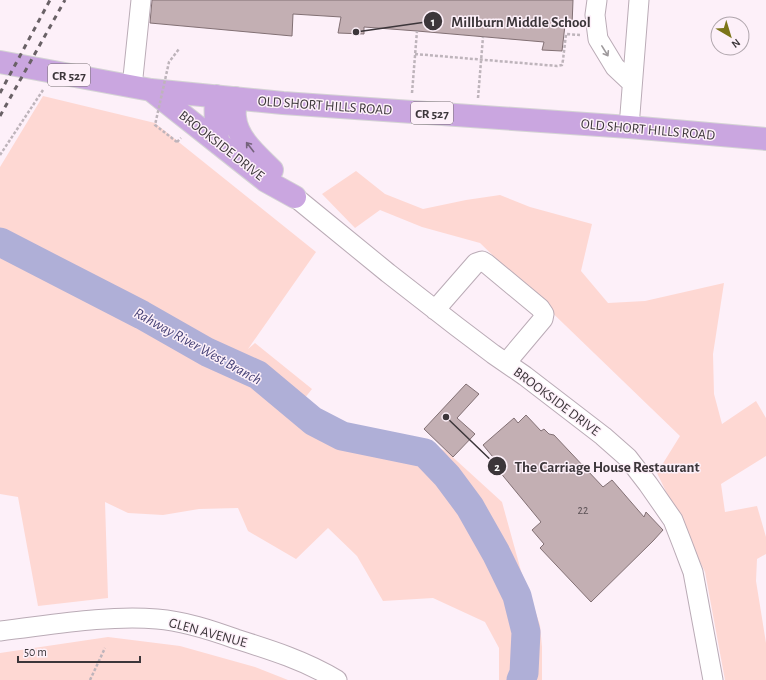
<svg xmlns="http://www.w3.org/2000/svg" width="766" height="680" viewBox="0 0 766 680" font-family="'Alegreya Sans',sans-serif">
  <style>
    .green { fill: #fed8d3 }
    .lines { fill: none; stroke-linecap: round; stroke-linejoin: round }
    .river { stroke: #afafd7; stroke-width: 29 }
    .building { fill: #c3afb3; stroke: #827074 }
    .minor-casing { stroke: #baabb6; stroke-width: 21 }
    .major-casing { stroke: #d4d3d4; stroke-width: 24 }
    .path { stroke: #beb4bb; stroke-width: 2.5; stroke-dasharray: 3 2; stroke-linecap: butt }
    .minor { stroke: #fff; stroke-width: 19 }
    .major { stroke: #caa6e0; stroke-width: 22 }
    .rail { stroke: #696166; stroke-width: 3; stroke-dasharray: 5 5; stroke-linecap: butt }
    .path-bridge { stroke: #beb4bb; stroke-width: 2.5; stroke-dasharray: 3 2; stroke-linecap: butt }
    .oneway { stroke: #9e9a9c }
    .oneway2 { stroke: #75637c }
    .labels { text-anchor: middle; stroke-width: 3; stroke-linejoin: round; paint-order: stroke }
    .number-label { font-size: 12px; fill: #5e5458 }
    .shield { fill: #fdf0f9; stroke: #766e73; stroke-width: 1 }
    .shield-label { font-size: 13px; font-weight: bold; fill: #3c363a }
    .street-label { font-size: 14px; fill: #3c363a; stroke: #fdf0f9 }
    .water-label { font-size: 15px; font-style: italic; fill: #464277; stroke: #fdf0f9 }
    .leader { fill: none; stroke: #3c363a; stroke-width: 1.5 }
    .callout-dot { fill: #3c363a; stroke: #fdf0f9; stroke-width: 1.5 }
    .mark-label { font-size: 12px; text-anchor: middle; font-weight: bold; fill: #fff }
    .callout-label { font-size: 15px; text-anchor: middle; font-weight: bold; fill: #3c363a; stroke: #fdf0f9; stroke-width: 3; stroke-linejoin: round; paint-order: stroke }
  </style>
  <rect width="100%" height="100%" fill="#fdf0f9"/>
  <path class="green" d="M43,96l112,27 161,129 -68,97 7,-6 57,46 -8,10 21,16 14,4 17,8 59,10 31,14 56,51 19,69 19,54 2,22v33h-43v-32l-14,-26 -52,-24 -50,3 -26,-45 -29,-28 -32,31 -48,-28 -10,-23 -39,1 -36,6 -35,-2 -23,-11 3,96 -70,8 -20,-109 -18,-3v-327z
    M356,171l29,23 38,15 43,-9 34,-5 30,12 62,17 -11,47 27,32 37,-2 79,-18 -11,71 1,40 8,30 34,-23 10,17v38l-45,28 4,28 32,-6 9,31v17l-9,5 -1,22 10,62v37h-41l-20,-108 -48,-99 23,-37 -200,-193 -58,-16 -42,-17 -25,18 -33,-34z
    M108,637l72,9 75,21 33,13h-288v-27z"/>
  <g class="lines">
    <path class="river" d="M0,242l142,73 65,37 51,23 55,46 29,15 83,17 22,23 23,31 26,46 21,43 9,36 -2,41 -3,7"/>
  </g>
  <path class="building" d="M152,0h421l-1,26 -7,-1 -3,26 -20,-1 2,-8 -127,-11 -53,-4v7l-26,-1 3,-16 -48,-3 -1,22 -142,-13z
    M466,384l13,10 -22,24 18,16 -22,23 -29,-28z
    M526,415l15,16 3,-2 5,5 5,1 49,52 9,-7 32,37 2,-5 17,18 -10,11 -62,61 -51,-54 4,-4 -12,-14 9,-8 -42,-51 3,-3 -19,-23 31,-27 4,5z"/>
  <g class="lines">
    <defs>
      <path id="minor" d="M597,0l-2,15 3,24 17,28 17,16
        M132,87l9,-87
        M629,127l10,-127
        M295,197l93,76 68,53 37,28 32,22 78,60 25,22 20,26 25,36 9,23 11,29 20,108
        M435,310l41,-47 6,-2 5,3 53,44 4,6 -1,5 -37,44
        M0,631c52,-6 105,-16 157,-12 27,2 54,11 79,20 35,11 70,22 101,41"/>
      <path id="major" d="M0,62l151,28 132,13 346,24 137,12
        M151,90l115,91 29,16
        M216,96c-1,17 -1,31 3,48
        M236,98c0,6 -2,13 -1,19 2,22 22,38 37,53"/>
    </defs>
    <use href="#minor" class="minor-casing"/>
    <use href="#major" class="major-casing"/>
    <path class="path" d="M415,54l142,12 5,-1 1,-5 3,-26 14,1
      M412,93l5,-62
      M478,98l5,-61
      M177,142l4,-4
      M0,155l43,-65
      M90,680l15,-32"/>
    <use href="#minor" class="minor"/>
    <use href="#major" class="major"/>
    <path class="rail" d="M0,93l50,-93
      M0,116l65,-116"/>
    <path class="path-bridge" d="M177,142l-22,-17 14,-63 10,-13"/>
  </g>
  <defs><path id="oneway-shaft" d="M-6 0H5M1.5-3L5.5 0L1.5 3" fill="none" stroke-width="1.6" stroke-linecap="round" stroke-linejoin="round"/></defs>
  <use class="oneway" href="#oneway-shaft" transform="translate(605 51) rotate(58)"/>
  <use class="oneway2" href="#oneway-shaft" transform="translate(250 147) rotate(-128)"/>
  <g class="labels">
    <g class="number-label">
      <text x="583" y="514">22</text>
    </g>
    <g class="shield">
      <rect x="48" y="64" width="42" height="22" rx="3"/>
      <rect x="411" y="102" width="42" height="22" rx="3"/>
    </g>
    <g class="shield-label">
      <text x="69" y="80">CR 527</text>
      <text x="432" y="118">CR 527</text>
    </g>
    <g class="street-label">
      <text transform="translate(325 105) rotate(4)" y="5">OLD SHORT HILLS ROAD</text>
      <text transform="translate(648 129) rotate(5)" y="5">OLD SHORT HILLS ROAD</text>
      <text transform="translate(222 145) rotate(38)" y="5">BROOKSIDE DRIVE</text>
      <text transform="translate(557 401) rotate(37)" y="5">BROOKSIDE DRIVE</text>
      <text transform="translate(208 632) rotate(15)" y="5">GLEN AVENUE</text>
    </g>
    <g class="water-label">
      <text transform="translate(198 346) rotate(29)" y="5">Rahway River West Branch</text>
    </g>
  </g>
  <path class="leader" d="M356 32L433 21M446 417L497 466"/>
  <g class="callout-dot">
    <circle cx="356" cy="32" r="4"/>
    <circle cx="446" cy="417" r="4"/>
    <circle cx="433" cy="21" r="10"/>
    <circle cx="497" cy="466" r="10"/>
  </g>
  <g class="mark-label">
    <text x="433" y="26">1</text>
    <text x="497" y="471">2</text>
  </g>
  <g class="callout-label">
    <text x="521" y="27">Millburn Middle School</text>
    <text x="607" y="472">The Carriage House Restaurant</text>
  </g>
  <g transform="translate(730 36) rotate(142)"><circle r="19" fill="#fdf0f9" stroke="#b0a6ad"/>
  <path d="M0-3L7 15L0 10L-7 15Z" fill="#7c7519"/>
  <text y="-6" font-size="11" font-weight="bold" text-anchor="middle" fill="#3c363a">N</text>
  </g>
  <path d="M18 656v6h122v-6" fill="none" stroke="#3c363a" stroke-width="2"/>
  <text x="24" y="656" font-size="12" fill="#3c363a" stroke="#fdf0f9" stroke-width="3" paint-order="stroke">50 m</text>
</svg>
